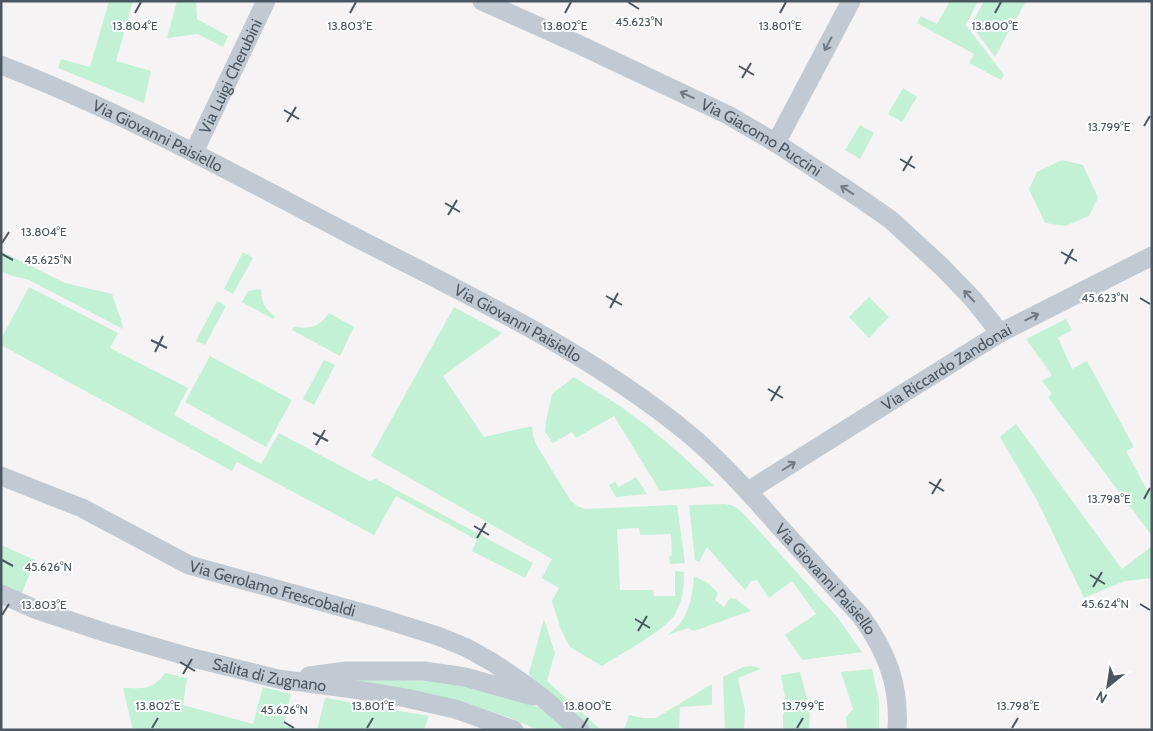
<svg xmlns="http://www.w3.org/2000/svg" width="1153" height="731" viewBox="0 0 1153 731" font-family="Cabin,sans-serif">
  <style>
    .green { fill: #c3f1d5 }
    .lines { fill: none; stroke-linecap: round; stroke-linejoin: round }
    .street { stroke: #c1cad2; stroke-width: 19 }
    .oneway { stroke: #6e7983 }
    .ticks { fill: none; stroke: #4a5661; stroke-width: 2 }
    .labels { text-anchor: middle; stroke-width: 4; stroke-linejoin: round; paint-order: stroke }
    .street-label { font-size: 16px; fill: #4a5661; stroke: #fff }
    .ticks-label { font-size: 12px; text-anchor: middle; fill: #4a5661; stroke: #fff; stroke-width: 4; stroke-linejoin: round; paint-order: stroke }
  </style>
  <rect width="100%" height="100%" fill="#f5f3f3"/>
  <path class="green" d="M109,1h24l-17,60 35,10 -7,32 -86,-35 3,-9 29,8z
    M177,1h19l1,18 31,17 -5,11 -25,-13 -31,4z
    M950,1h28l-12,24 38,50 -3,5 -32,-17 5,-9 -57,-31 4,-7 16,8z
    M984,1h42l-9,17h-3l-2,7 -17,32 -24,-32z
    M903,88l14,9 -15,25 -14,-8z
    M860,125l14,8 -14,26 -15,-9z
    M1062,160l21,5 15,33 -9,18 -24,10 -20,-3 -16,-34 8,-17z
    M1,251l64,32 47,11 10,29 1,6 -94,-49 -20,-5 -8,-4z
    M243,252l10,6 -20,36 -9,-5z
    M29,287l89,46 -8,15 78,40 -14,27 87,49 18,-31 90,48 7,-2 157,84 -8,15 -53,-27 5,-11 -81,-44 -22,39 -137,-73 -5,9 -231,-126v-6z
    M261,289c1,13 2,19 14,27l-2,3 -31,-17 6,-11z
    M869,297l20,20 -20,21 -20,-21z
    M217,301l9,5 -21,39 -9,-4z
    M454,307l48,26 -59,43 41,61 48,-11 1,10 4,10 34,55 6,5 8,3 92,-4 8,58 -15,1 -1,-7 3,-2 -1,-21 -31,1 -1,-7 -22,1 3,61h33l1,6h21v-25l9,1c0,15 -1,28 -9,42 -10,17 -55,40 -73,52l-32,-19 -9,-17 -9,-29 7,-13 -17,-10 10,-19 -181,-103z
    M329,313l25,14 -14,29 -48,-26 2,-3c17,2 25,0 35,-14z
    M1066,319l6,11 -14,8 14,31 15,-8 47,86 -8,4 21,39 5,-1v47l-104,-139 4,-3 -10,-13 10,-6 -26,-36z
    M210,356l82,44 -26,47 -81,-45z
    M324,360l11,5 -21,40 -11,-6z
    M574,377c15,10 31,19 46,29 34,24 65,51 94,80l-54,5 -46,-75 -38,22 -4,-6 -19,11 -8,-11 1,-11 6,-27z
    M1016,424l106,145 30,-23v32l-27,3 -41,17 -46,-96 -38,-65z
    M636,477l11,17 -31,3 -7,-12 6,-3 4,5z
    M725,504l9,2 8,6 96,106 24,34 -60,8 -17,-25 31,-21 -24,-33 -23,17 -12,-18 -6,1 -6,9 -38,-43 -8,15 -4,-2 -6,-55z
    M1,545l34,15 -13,33 -21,-9z
    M694,576l14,7 10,10 -3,7 9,7 6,-9 6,1 14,11 -1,2h-2l-53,19 -6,-3 -20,7c3,-3 8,-7 11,-10 11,-13 14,-34 15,-49z
    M544,619l11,34 -8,28 54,49h-10l-60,-52 -2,-5z
    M754,666l7,3 -23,9 7,32 -1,20h-19l-2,-53 20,-10z
    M872,669l7,31v30h-32l-1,-13 7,-8 -12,-37z
    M800,672l10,38 -1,20h-26v-16l4,-6 -6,-33z
    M165,673l22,5 -4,27 70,19 10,-37 28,7 -7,31 17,5h-168l-10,-42c20,0 29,3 42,-15z
    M341,679l99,2 48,10 30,9 25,9 24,21h-29l-27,-12 -55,-17z
    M712,684v21l-32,2 -1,23h-58l4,-3 4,-12 14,3h13z
    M325,698l104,18 -5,14h-107z"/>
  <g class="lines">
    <g class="street">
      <path id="s1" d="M482,1l98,44 148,70 48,28 82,54 33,23 50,46 32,33 27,34"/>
      <path id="s2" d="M1,65c122,47 235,110 350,170 117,60 237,116 339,200 32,27 60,58 87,89 28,31 56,62 84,92 26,36 39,69 36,114"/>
      <path d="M776,143l75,-142"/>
      <path id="s3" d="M194,152l72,-151"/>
      <path id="s4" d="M1,476l81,32 107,57 188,52 61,19 29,12 25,14 31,21 21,16 36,31"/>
      <path id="s5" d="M748,491l59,-37 97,-61 96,-60 152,-77"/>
      <path id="s6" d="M1,594l36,16 70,23 86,25 85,21 68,9 60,10 49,11 59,21"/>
      <path d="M309,676l38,-5h77l41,6 68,19"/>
    </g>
  </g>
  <defs><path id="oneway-shaft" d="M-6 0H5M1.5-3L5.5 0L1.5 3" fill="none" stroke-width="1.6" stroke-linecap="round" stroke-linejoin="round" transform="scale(1.25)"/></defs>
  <g class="oneway">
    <use href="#oneway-shaft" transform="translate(828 44) rotate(118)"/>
    <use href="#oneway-shaft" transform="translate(687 95) rotate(-155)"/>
    <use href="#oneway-shaft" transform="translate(847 190) rotate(-147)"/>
    <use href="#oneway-shaft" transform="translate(969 296) rotate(-133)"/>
    <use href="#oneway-shaft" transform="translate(1032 317) rotate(-27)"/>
    <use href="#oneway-shaft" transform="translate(789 466) rotate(-32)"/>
  </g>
  <path class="ticks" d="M628,2l11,7M135,13l6,-11M350,13l6,-11M565,13l6,-11M780,13l6,-11M995,13l6,-11M739,66l15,9M742,78l9,-15M284,110l15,9M287,122l9,-15M1144,126l6,-10M900,159l15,9M903,171l9,-15M445,203l15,9M448,215l9,-15M2,243l7,-11M1061,252l16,9M2,254l11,6M1065,264l8,-15M606,296l16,9M1140,298l10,6M610,308l8,-15M151,340l16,8M155,352l8,-16M768,389l15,9M771,401l9,-15M313,433l15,8M316,445l9,-15M929,482l15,9M932,494l9,-15M1144,499l6,-11M474,526l15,9M477,538l9,-15M2,560l11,6M1090,575l15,9M1093,587l9,-15M1140,604l10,6M2,615l7,-11M635,619l15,9M638,631l9,-15M180,662l15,9M183,674l9,-15M284,722l10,6M152,728l6,-10M367,728l6,-10M582,728l6,-10M797,728l6,-10M1012,728l6,-10"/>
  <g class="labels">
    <g class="street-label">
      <text dy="6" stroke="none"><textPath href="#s3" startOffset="84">Via Luigi Cherubini</textPath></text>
      <text dy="6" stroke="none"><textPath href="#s2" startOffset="172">Via Giovanni Paisiello</textPath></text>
      <text dy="6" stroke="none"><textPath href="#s1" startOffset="311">Via Giacomo Puccini</textPath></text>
      <text dy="6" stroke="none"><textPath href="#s2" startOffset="578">Via Giovanni Paisiello</textPath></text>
      <text dy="6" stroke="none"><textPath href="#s5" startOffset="234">Via Riccardo Zandonai</textPath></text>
      <text dy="6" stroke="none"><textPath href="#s2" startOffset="982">Via Giovanni Paisiello</textPath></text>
      <text dy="6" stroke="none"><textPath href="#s4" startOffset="295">Via Gerolamo Frescobaldi</textPath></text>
      <text dy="6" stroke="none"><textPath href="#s6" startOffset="281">Salita di Zugnano</textPath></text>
    </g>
  </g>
  <g class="ticks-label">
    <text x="639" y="26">45.623°N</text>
    <text x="135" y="30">13.804°E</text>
    <text x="350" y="30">13.803°E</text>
    <text x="565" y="30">13.802°E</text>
    <text x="780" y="30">13.801°E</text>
    <text x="995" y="30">13.800°E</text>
    <text x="1109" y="131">13.799°E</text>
    <text x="44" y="236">13.804°E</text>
    <text x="48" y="264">45.625°N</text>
    <text x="1105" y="302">45.623°N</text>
    <text x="1109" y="503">13.798°E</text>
    <text x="48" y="571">45.626°N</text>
    <text x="1105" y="608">45.624°N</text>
    <text x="44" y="609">13.803°E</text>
    <text x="158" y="710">13.802°E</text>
    <text x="373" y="710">13.801°E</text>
    <text x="588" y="710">13.800°E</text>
    <text x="803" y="710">13.799°E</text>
    <text x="1018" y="710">13.798°E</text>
    <text x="284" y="714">45.626°N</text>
  </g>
  <rect width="1153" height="731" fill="none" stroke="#4a5661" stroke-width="5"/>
  <g transform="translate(1108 686) rotate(210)" stroke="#ffffff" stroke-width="4" paint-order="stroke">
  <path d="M0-4L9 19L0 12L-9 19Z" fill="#4a5661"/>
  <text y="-8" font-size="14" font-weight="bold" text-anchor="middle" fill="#4a5661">N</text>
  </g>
</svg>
